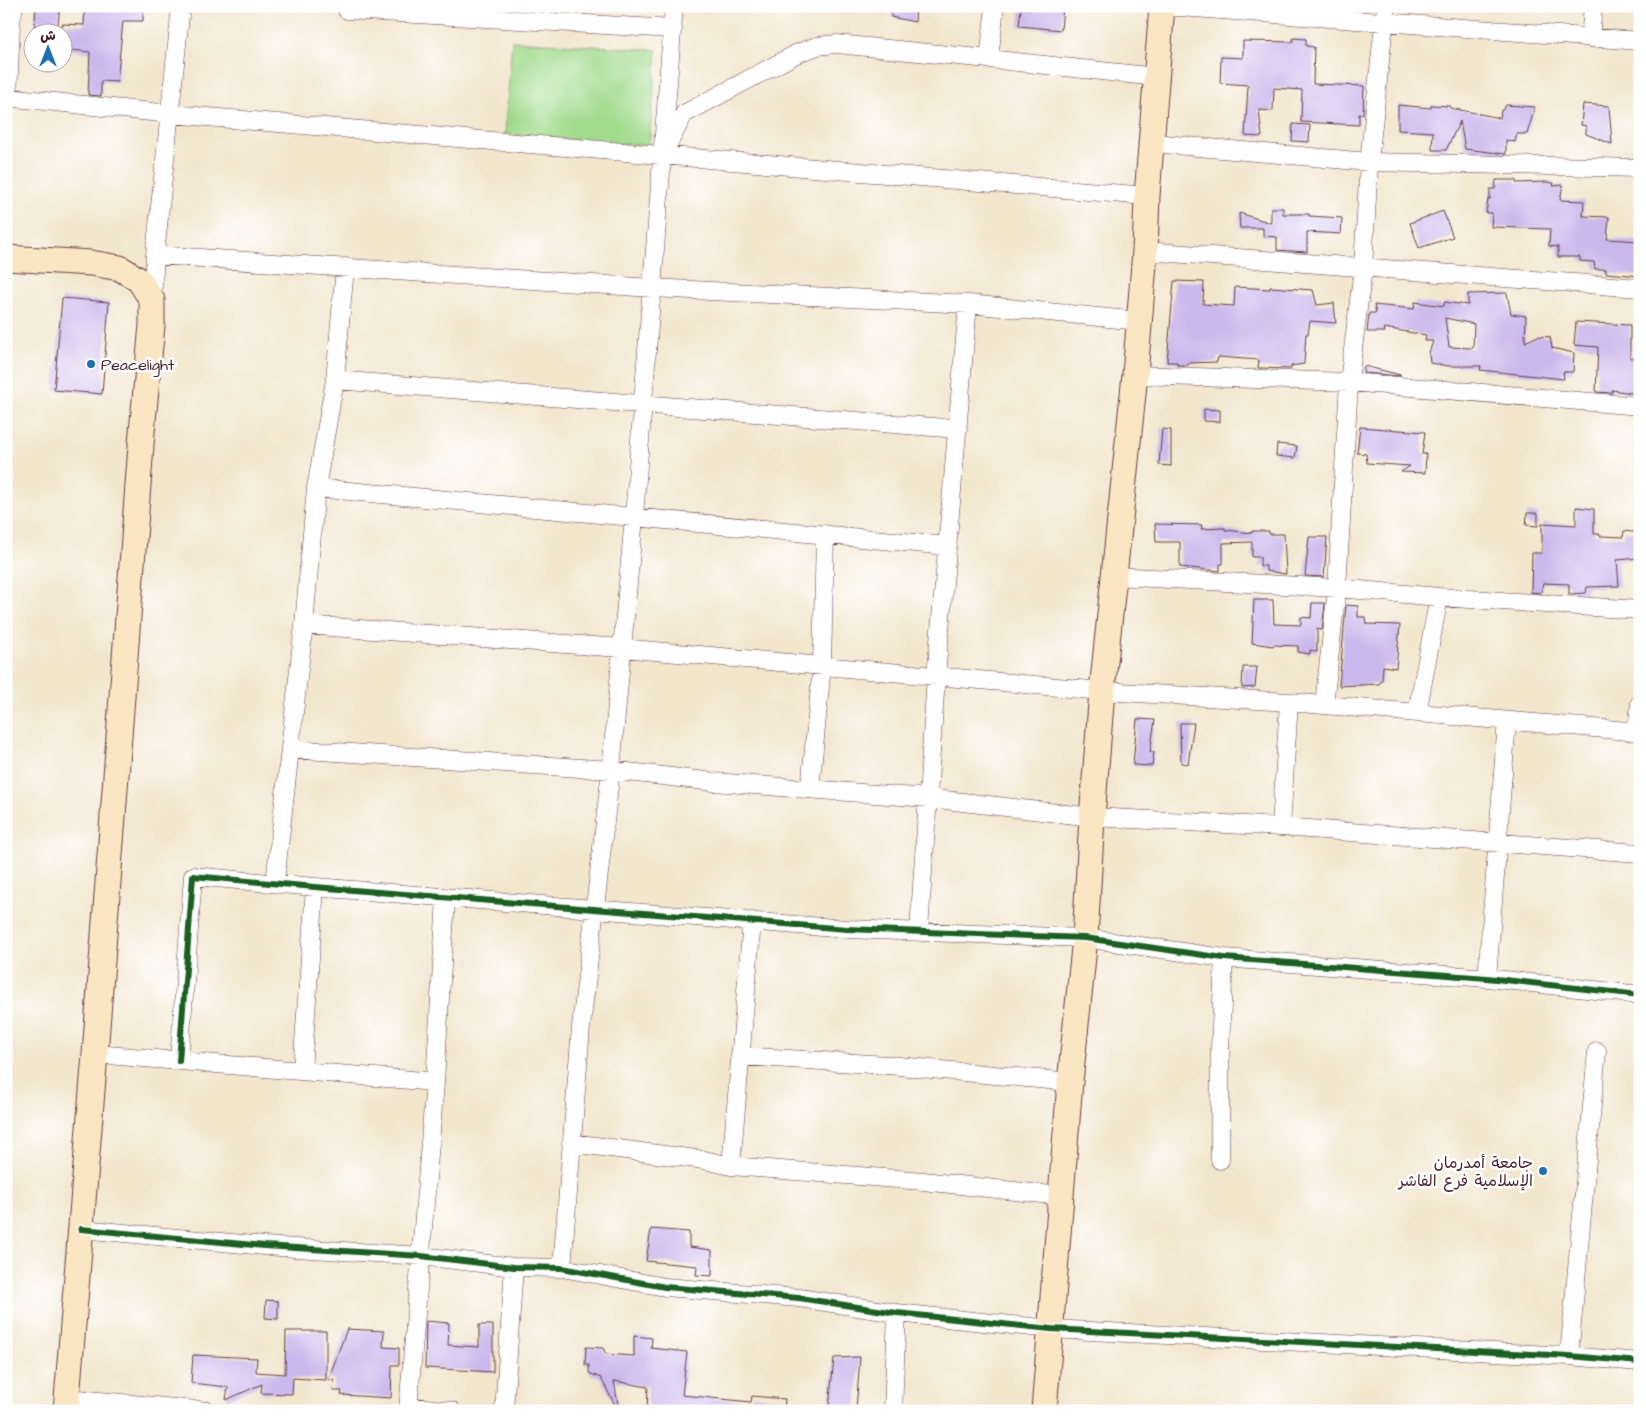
<svg xmlns="http://www.w3.org/2000/svg" width="1646" height="1417" viewBox="0 0 1646 1417" font-family="'Architects Daughter','Playpen Sans Arabic',sans-serif">
  <style>
    .green { fill: #a3db8e; stroke: #767d5c }
    .building { fill: #cbb8ec; fill-rule: evenodd }
    .lines { fill: none; stroke-linecap: round; stroke-linejoin: round }
    .street-casing { stroke: #633d43; stroke-width: 19 }
    .secondary-casing { stroke: #633d43; stroke-width: 27 }
    .street { stroke: #fff; stroke-width: 18 }
    .secondary { stroke: #fbe6c4; stroke-width: 25 }
    .cycleway-casing { stroke: #fff; stroke-width: 9 }
    .cycleway { stroke: #1b5e20; stroke-width: 6 }
    .poi-dot { fill: #1f6fb2; stroke: #fff; stroke-width: 2 }
    .labels { text-anchor: middle; stroke-width: 5; stroke-linejoin: round; paint-order: stroke }
    .poi-label { font-size: 16px; fill: #4a1f2b; stroke: #fff; text-anchor: start }
  </style>
  <rect width="100%" height="100%" fill="#fff"/>
  <filter id="ink" filterUnits="userSpaceOnUse"><feTurbulence type="fractalNoise" baseFrequency=".02" numOctaves="2"/><feDisplacementMap in="SourceGraphic" scale="10" xChannelSelector="R" yChannelSelector="G"/><feConvolveMatrix kernelMatrix="1 2 1 2 8 2 1 2 1" color-interpolation-filters="sRGB"/></filter>
  <filter id="wash" filterUnits="userSpaceOnUse"><feTurbulence type="fractalNoise" baseFrequency=".0096" numOctaves="4" result="noise"/><feDisplacementMap in="SourceGraphic" scale="20" xChannelSelector="R" yChannelSelector="G"/><feGaussianBlur stdDeviation="1.12" result="paint"/><feColorMatrix in="noise" values="0 0 0 0 0 0 0 0 0 0 0 0 0 0 0 0 0 1.4 0 .05"/><feComposite in="paint" operator="in"/></filter>
  <g filter="url(#wash)">
    <rect width="100%" height="100%" fill="#f2e6cd"/>
    <path class="green" d="M512,41l145,9 -8,96 -144,-12z"/>
    <g id="blocks">
      <path class="building" d="M36,6h24l-3,26h-23z
        M85,6l58,1v14h-20l-6,61 -16,-1v15l-13,-1 2,-43 -28,-3v-25l22,1z
        M892,6h24l-1,16 -24,-5z
        M1033,6h30l-2,24 -42,-4 2,-18 12,1z
        M1293,38l13,1v7l8,1 -1,37 51,2 -1,28h-4v11l-58,-3 1,-32 -28,-2 -1,23 -14,-1 3,27 -17,-1 3,-51 -28,-2 1,-26 22,1v-17l50,1z
        M1583,104l26,2 3,38 -26,-10v-8l-5,-1z
        M1398,105l33,3v-3l19,1v2l50,10 1,-8h2l3,-5 29,2 -8,27h-10l-2,8 -9,-2v14l-41,-5 -5,-28 -14,29h-14l1,-18 -35,-2z
        M1293,124l17,1 -1,17 -17,-1z
        M1496,180h20v3l30,-1 8,1 -1,3 10,-1 -3,15 24,1 -1,15 26,1 -2,22 33,2v35l-34,-3v-4h-11l-1,-7 -14,-1v-4h-22v-10l-9,-1 1,-17 -59,-2 1,-14h-6l2,-14h2v-10h5z
        M1271,208h12v6h26v2l33,2 -1,16 -34,-2v20l-30,-2v-13l-14,-1v-8h-23l-1,-15 32,10z
        M1443,211l10,26 -34,11 -9,-25z
        M1174,281l30,1 -1,22 31,2 1,-19 35,2v-2l43,3 4,15 17,-2 2,20 -26,-2 -2,13h-2l-2,30 -13,2v3l-33,-1 1,-8 -41,-3 -1,5 -29,1v2h-11v-3h-10z
        M1507,293l4,21 15,2 -1,26 13,-6 12,1 2,11 22,5 -1,19h-10l1,7 -84,-9 1,-4h-33l-18,-3 -1,-10 4,-12h-8l1,-6 -42,-7 1,4h-18l2,-19h7l-2,-8 40,4 1,-7 29,4v-4l24,3v-11zM1445,318l29,6 -1,24 -24,-1z
        M62,298l47,4 -7,92 -48,-4z
        M1576,322l54,3v33h5l3,36 -26,-4v3l-16,-1 2,-45 -24,-2z
        M1364,366l37,9v1l-38,-3z
        M1204,409l16,1v12l-16,-1z
        M1360,427l65,5 -3,22h4l-1,19 -24,-1 9,-6 -43,-3 -1,-9 -9,-1z
        M1162,429l9,1v36l-12,-1z
        M1277,444l20,2 -2,12 -19,-2z
        M1576,507l18,2v25h6v2l23,1 1,-6 16,2v25l-23,2 2,26 -32,1 -1,6 -17,1v-10l-26,-1 -2,10 -10,-1 1,-39h10v-30l34,2z
        M1527,513h11v13l-12,-1z
        M1155,524l47,1 -1,4 24,-1v2l27,3v-2h17v3h15l2,40 -20,-3v-5h-6v-9h-8v-15l-29,1v21h-3v7l-40,-4v-25h-24z
        M1309,537h18l-3,40 -19,-1z
        M1254,600h19l1,24 27,1v-8l10,1 1,-15h13l-3,27 -5,-1v23l-7,-2v4l-12,-2v-6l-25,-1v1l-21,-3z
        M1346,605l12,1v11h7l1,7 34,1 -4,43 -13,-2 -1,14 -3,4 -40,2z
        M1243,667h14l-2,20 -13,1z
        M1137,719l18,1 -5,32h4l-2,14 -19,-1z
        M1180,723h14l-6,41 -7,-1z
        M651,1229l38,3v15l23,3v26l-16,-1 1,-9 -51,-5z
        M266,1300l12,1v18l-13,-1z
        M426,1321l23,2 -1,22 31,2v-22h14v47l-68,-4z
        M347,1329l37,2 -1,16 16,1v17h-7l-1,33 -50,-3 1,-4h-9l1,-11h-6z
        M286,1331h40v49l-33,-2 -1,16 -31,-1 1,-9 -36,16 2,-13 -37,-4 2,-28 64,3 -1,14 29,2z
        M634,1336l18,2 -1,10 36,4 -5,43 69,7 1,-6 33,3 -1,12h-137l1,-24 -34,-6 4,23 -3,1 -14,-27 -12,-5v-8h-4l1,-18 17,1 3,6 28,2z
        M860,1357l-4,54 -27,-4 5,-49z"/>
    </g>
  </g>
  <g filter="url(#ink)">
    <use href="#blocks" fill-opacity="0" stroke="#633d43" stroke-width="1"/>
    <g class="lines">
      <defs>
        <path id="street" d="M347,6v4l326,19
          M1162,7h18l460,34
          M1590,38l3,-32
          M989,59l6,-53
          M6,97l165,17 976,82
          M8,98l3,-76 3,-16
          M1152,143l217,19 271,6
          M666,148l18,-34 114,-61 19,-7 20,-2 152,15 168,18
          M1145,251l495,37
          M155,255l497,33 316,16 171,17
          M152,300l3,-45 26,-249
          M1135,375l214,7 291,24
          M335,380l623,49
          M316,488l632,58
          M1114,576l223,12 102,9 201,13
          M304,625l317,23 481,43 187,11 351,30
          M1324,705l13,-117 12,-206 14,-114 6,-106 17,-156
          M1417,713l22,-116
          M1637,732l3,-29
          M290,749l321,21 103,12 214,16 164,19 189,10 359,26
          M810,789l12,-123 3,-132
          M1281,827l8,-125
          M275,882l29,-257 12,-137 19,-108 10,-113
          M919,931l17,-254 32,-373
          M1487,978l20,-257
          M95,1054l340,28
          M740,1056l148,9 182,17
          M179,1061l14,-185 122,11 532,42 238,9 139,20 263,20 153,17
          M302,1071l13,-184
          M571,1143l133,17 27,6 192,15 138,15
          M1220,1160v-110l4,-92
          M731,1166l21,-245
          M81,1229l184,17 156,10 93,11 48,1 103,19 134,11 98,15 154,16 518,27 71,6
          M562,1268l19,-241 30,-257 23,-253 40,-511
          M1569,1356l28,-305
          M67,1398l141,13
          M408,1406l44,5
          M408,1411l27,-329 11,-184
          M504,1411l10,-144
          M893,1411l4,-98"/>
        <path id="secondary" d="M6,258l85,5 29,5 19,12 13,20v25l-10,107 -47,622 -29,357
          M1044,1411l26,-329 15,-144 7,-121 10,-126 33,-316 10,-124 2,-55 15,-190"/>
      </defs>
      <use href="#street" class="street-casing"/>
      <use href="#secondary" class="secondary-casing"/>
      <use href="#street" class="street"/>
      <use href="#secondary" class="secondary"/>
      <defs>
        <path id="cycleway" d="M179,1061l14,-185 122,11 532,42 238,9 139,20 263,20 153,17
          M81,1229l184,17 156,10 93,11 48,1 103,19 134,11 98,15 154,16 518,27 71,6"/>
      </defs>
      <use href="#cycleway" class="cycleway-casing"/>
      <use href="#cycleway" class="cycleway"/>
    </g>
  </g>
  <g class="poi-dot">
    <circle cx="91" cy="364" r="5"/>
    <circle cx="1543" cy="1171" r="5"/>
  </g>
  <g class="labels">
    <g class="poi-label">
      <text x="101" y="370">Peacelight</text>
      <text x="1533" y="1168" text-anchor="end">جامعة أمدرمان<tspan x="1533" dy="18">الإسلامية فرع الفاشر</tspan></text>
    </g>
  </g>
  <rect width="1646" height="1417" fill="none" stroke="#fff" stroke-width="25"/>
  <g transform="translate(48 48)"><circle r="24" fill="#ffffff" stroke="#b7a5aa"/>
  <path d="M0-4L9 19L0 12L-9 19Z" fill="#1f6fb2"/>
  <text y="-8" font-size="14" font-weight="bold" text-anchor="middle" fill="#4a1f2b">ش</text>
  </g>
</svg>
